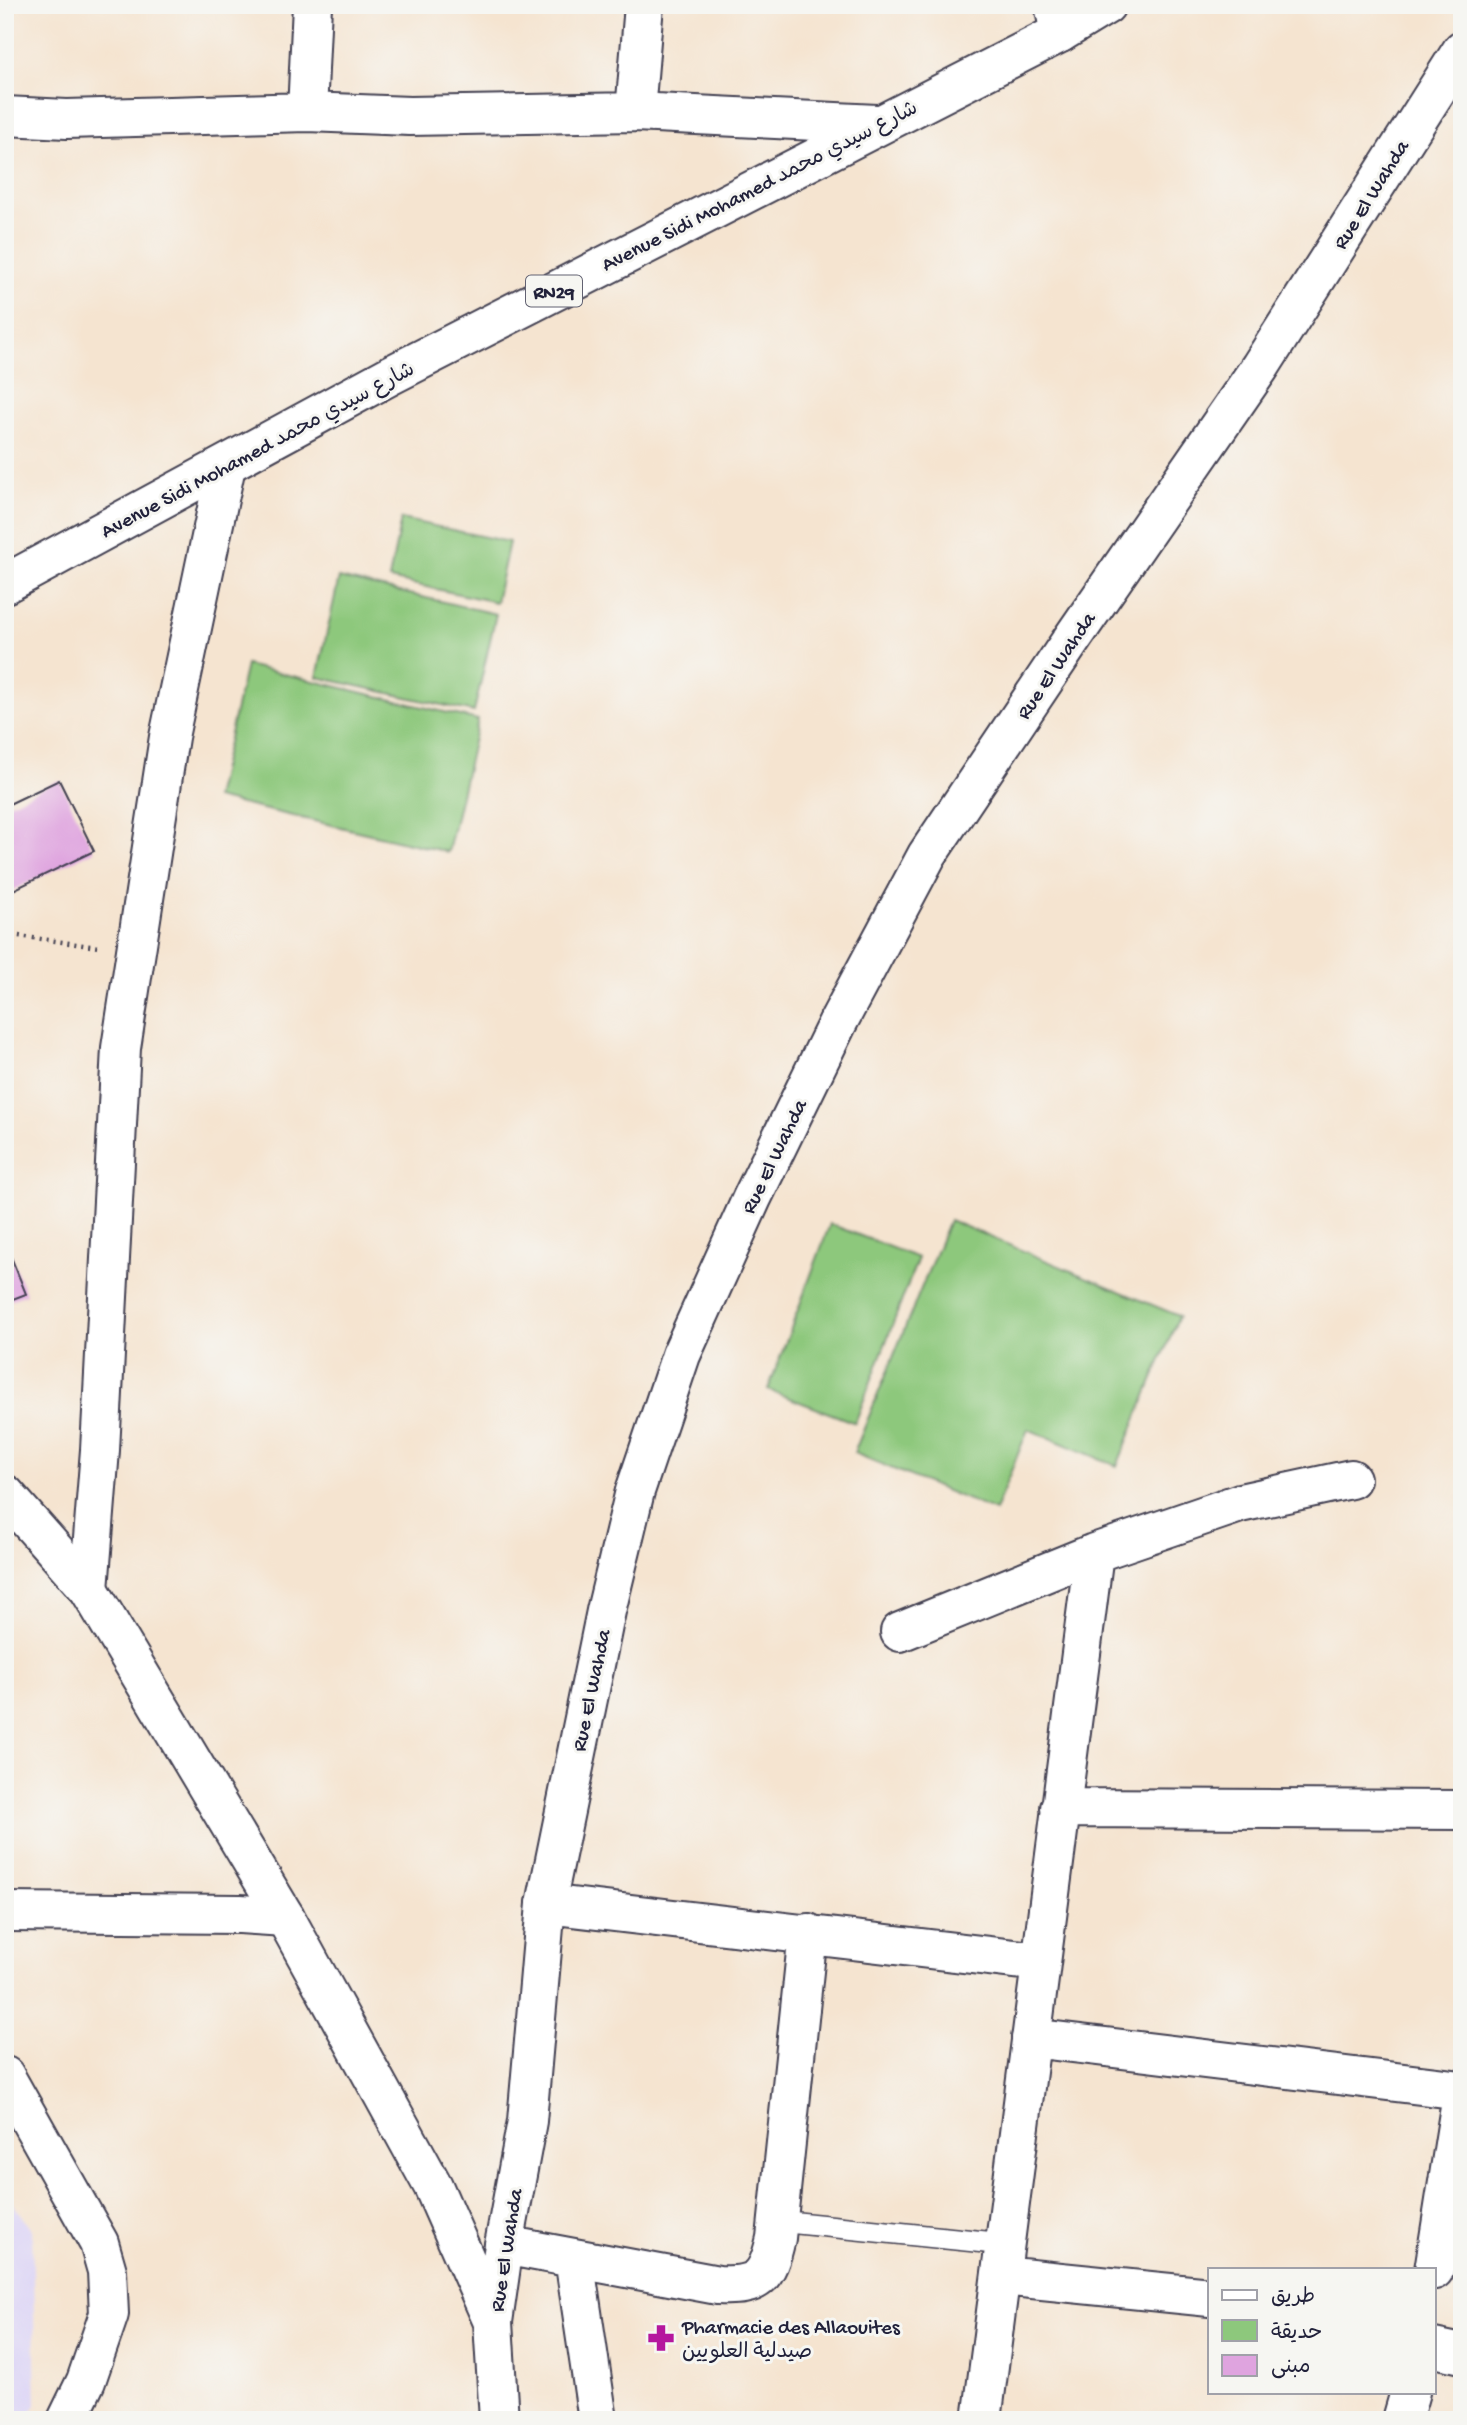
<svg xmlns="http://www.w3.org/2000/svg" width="1467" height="2425" viewBox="0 0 1467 2425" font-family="'Gochi Hand','Playpen Sans Arabic',sans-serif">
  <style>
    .built { fill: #ddd5f6 }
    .green { fill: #8dc87c; stroke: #58755c; stroke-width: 2 }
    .building { fill: #dfa4df }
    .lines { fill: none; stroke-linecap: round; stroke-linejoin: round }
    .service-casing { stroke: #423f51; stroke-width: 24 }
    .minor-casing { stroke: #423f51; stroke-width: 42 }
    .tertiary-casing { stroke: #423f51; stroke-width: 42 }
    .primary-casing { stroke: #423f51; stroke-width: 42 }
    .path { stroke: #423f51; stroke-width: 4.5; stroke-dasharray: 2 5; stroke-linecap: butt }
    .service { stroke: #fff; stroke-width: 21 }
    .minor { stroke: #fff; stroke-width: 38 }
    .tertiary { stroke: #fff; stroke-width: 38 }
    .primary { stroke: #fff; stroke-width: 38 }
    .labels { text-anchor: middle; stroke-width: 6; stroke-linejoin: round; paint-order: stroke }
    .shield { fill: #f6f6f2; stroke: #626272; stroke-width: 2 }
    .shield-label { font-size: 19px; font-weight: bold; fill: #22223b }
    .street-label { font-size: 21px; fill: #22223b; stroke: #f6f6f2 }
    .poi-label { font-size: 21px; fill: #22223b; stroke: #f6f6f2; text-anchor: start }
  </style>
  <rect width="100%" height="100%" fill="#f6f6f2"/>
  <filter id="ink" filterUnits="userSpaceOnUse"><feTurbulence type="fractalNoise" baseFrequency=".0143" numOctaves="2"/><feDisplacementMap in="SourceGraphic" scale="14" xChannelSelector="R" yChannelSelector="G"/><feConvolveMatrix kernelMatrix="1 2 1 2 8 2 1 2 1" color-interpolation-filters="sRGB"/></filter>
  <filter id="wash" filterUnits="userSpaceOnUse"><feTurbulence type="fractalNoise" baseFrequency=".00686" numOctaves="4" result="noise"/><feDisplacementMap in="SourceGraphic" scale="28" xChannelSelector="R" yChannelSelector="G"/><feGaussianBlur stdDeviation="1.57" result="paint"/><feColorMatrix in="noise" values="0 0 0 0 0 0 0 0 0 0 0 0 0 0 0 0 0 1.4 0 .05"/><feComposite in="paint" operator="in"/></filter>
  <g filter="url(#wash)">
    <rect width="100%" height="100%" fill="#f5e4d0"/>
    <path class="built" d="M5,2192l27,39 4,174 -11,15h-20z"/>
    <path class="green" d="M401,519l108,23 -13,60 -107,-23z
      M339,578l157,36 -22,98 -157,-35z
      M246,665l232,55 -30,132 -233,-54z
      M949,1220l230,96 -62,150 -89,-37 -33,82 -141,-58z
      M830,1224l88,34 -63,165 -87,-33z"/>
    <g id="blocks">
      <path class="building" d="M59,780l35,71 -89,43v-88z
        M5,1242l21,52 -21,8z"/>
    </g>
  </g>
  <g filter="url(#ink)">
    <use href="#blocks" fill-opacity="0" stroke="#423f51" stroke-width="2"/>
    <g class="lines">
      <defs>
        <path id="service" d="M778,2221l227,23"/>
        <path id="minor" d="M1054,5l6,28
          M307,112l5,-107
          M635,112l9,-107
          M5,116l62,3 240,-7 103,4 225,-4 242,12
          M89,1589l11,-139 21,-402 48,-311 57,-271
          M900,1632l194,-79 146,-50 111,-24
          M1060,1808l402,2
          M546,1904l494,58
          M5,1912l235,2 45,3
          M1031,2038l431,52
          M5,2076l94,167 8,28 2,43 -23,67 -19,39
          M504,2245l214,40c41,2 49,-7 58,-47l32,-305
          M574,2258l24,162
          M1434,2270l28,-176
          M1001,2276l209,21
          M1434,2348l28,6
          M982,2420l112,-867
          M1402,2420l8,-28"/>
        <path id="tertiary" d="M5,1494l84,95 196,328 148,269 60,136
          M499,2420l-6,-98 11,-77 23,-124 19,-217 60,-293 29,-120 46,-136 71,-157 86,-176 89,-167 147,-219 186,-269 202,-317"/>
        <path id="primary" d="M5,584l386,-209 669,-342 46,-28"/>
      </defs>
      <use href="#service" class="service-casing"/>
      <use href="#minor" class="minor-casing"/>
      <use href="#tertiary" class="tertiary-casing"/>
      <use href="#primary" class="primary-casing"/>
      <path class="path" d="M5,934l93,13"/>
      <use href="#service" class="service"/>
      <use href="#minor" class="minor"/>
      <use href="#tertiary" class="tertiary"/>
      <use href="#primary" class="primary"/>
    </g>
  </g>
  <defs>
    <symbol id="pharmacy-bare" viewBox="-9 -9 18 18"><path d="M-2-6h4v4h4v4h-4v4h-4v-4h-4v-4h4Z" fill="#b5179e" stroke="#f6f6f2" stroke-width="2.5" paint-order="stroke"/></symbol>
  </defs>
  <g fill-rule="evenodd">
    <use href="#pharmacy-bare" x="642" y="2319" width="38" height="38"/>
  </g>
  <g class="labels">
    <rect class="shield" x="526" y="275.5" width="56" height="31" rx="5"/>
    <g class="shield-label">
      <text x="554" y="298">RN29</text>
    </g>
    <g class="street-label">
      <text transform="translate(759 185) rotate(-27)" y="7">Avenue Sidi Mohamed شارع سيدي محمد</text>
      <text transform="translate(1370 194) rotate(-58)" y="7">Rue El Wahda</text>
      <text transform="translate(257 449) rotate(-28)" y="7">Avenue Sidi Mohamed شارع سيدي محمد</text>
      <text transform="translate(1055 665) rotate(-56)" y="7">Rue El Wahda</text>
      <text transform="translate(773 1156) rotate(-64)" y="7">Rue El Wahda</text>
      <text transform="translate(590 1690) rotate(-78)" y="7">Rue El Wahda</text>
      <text transform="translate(505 2250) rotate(-81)" y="7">Rue El Wahda</text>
    </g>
    <g class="poi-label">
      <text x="682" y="2333">Pharmacie des Allaouites<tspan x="682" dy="24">صيدلية العلويين</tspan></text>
    </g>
  </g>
  <rect width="1467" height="2425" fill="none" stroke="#f6f6f2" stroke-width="28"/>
  <rect x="1208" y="2268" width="228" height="126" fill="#f6f6f2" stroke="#a1a1a9" stroke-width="2"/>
  <rect x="1222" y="2290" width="35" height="10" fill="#ffffff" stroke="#a1a1a9" stroke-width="2"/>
  <text x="1271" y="2302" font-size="21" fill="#22223b">طريق</text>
  <rect x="1222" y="2320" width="35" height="21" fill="#8dc87c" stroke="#a1a1a9" stroke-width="2"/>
  <text x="1271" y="2338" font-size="21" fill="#22223b">حديقة</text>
  <rect x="1222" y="2355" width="35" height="21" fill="#dfa4df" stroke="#a1a1a9" stroke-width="2"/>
  <text x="1271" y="2372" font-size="21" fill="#22223b">مبنى</text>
</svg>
